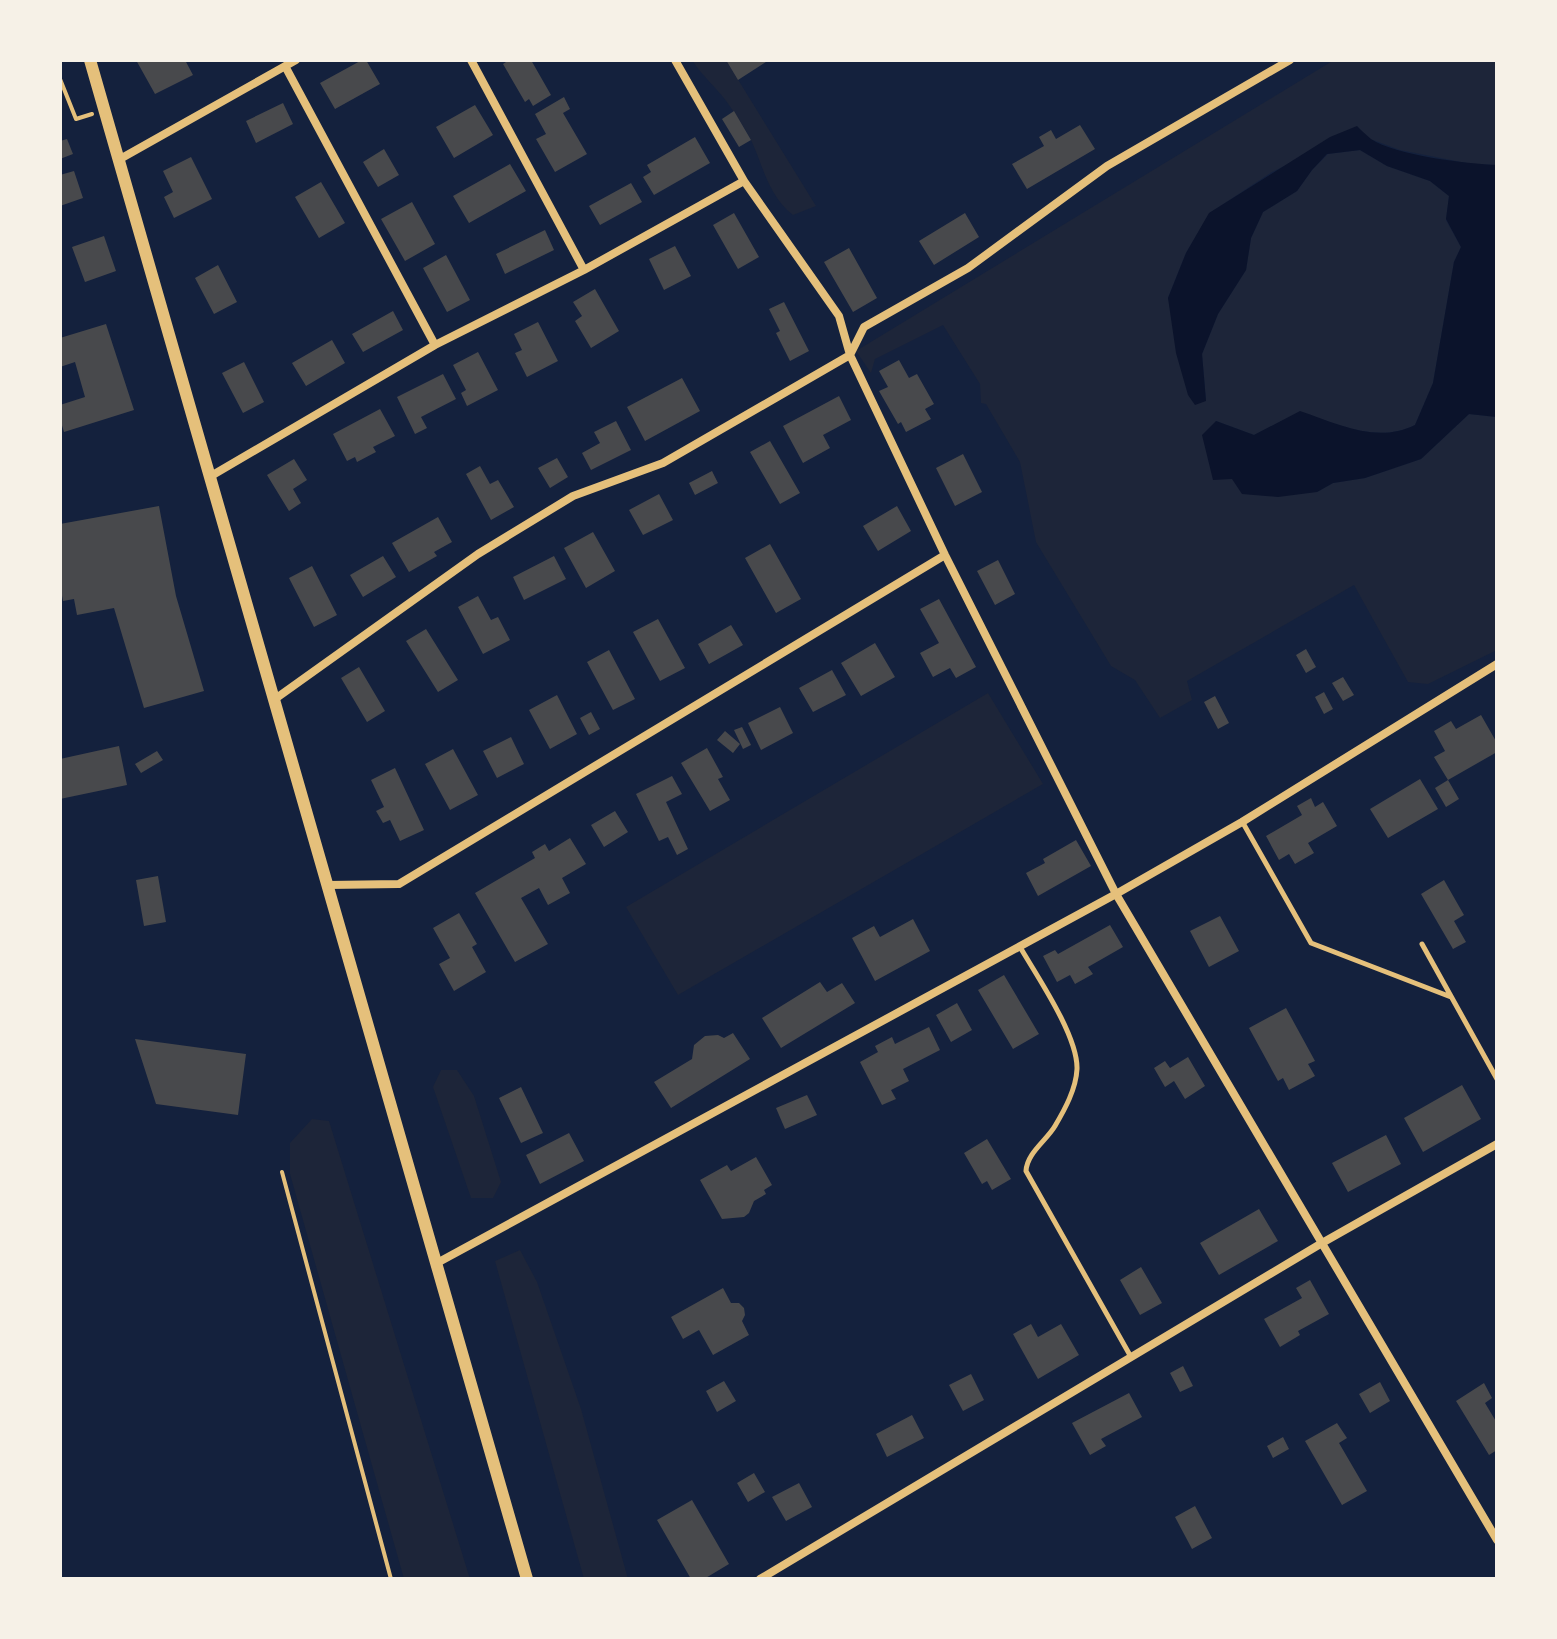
<svg xmlns="http://www.w3.org/2000/svg" width="1557" height="1639" viewBox="0 0 1557 1639" font-family="Raleway,sans-serif">
  <style>
    .green { fill: #1d2539 }
    .water { fill: #0b132b }
    .building { fill: #48494c }
    .lines { fill: none; stroke-linecap: round; stroke-linejoin: round }
    .path { stroke: #e5c07b; stroke-width: 4 }
    .service { stroke: #e5c07b; stroke-width: 5 }
    .minor { stroke: #e5c07b; stroke-width: 8 }
    .secondary { stroke: #e5c07b; stroke-width: 12 }
  </style>
  <rect width="100%" height="100%" fill="#14213d"/>
  <path class="green" d="M692,60h34l90,146 -23,9c-25,-20 -29,-47 -42,-75 -6,-11 -13,-22 -20,-32 -11,-18 -28,-30 -39,-48z
    M1334,60h163v105l-26,-1 -71,-14 -27,-10 -76,20 -25,12 -62,41 -24,40 -18,45 38,103 -4,-47 16,-40 28,-44 5,-32 12,-26 34,-21 15,-21 16,-16 32,-4 27,16 43,15 19,15 -3,24 15,27 -7,15 -21,121 -18,42c-38,19 -77,-1 -115,-13l-46,23 -38,-14 16,58 85,13 16,-9 32,-5 56,-19 48,-45 28,3v233l-69,34 -20,-2 -54,-97 -167,96 5,19 -32,18 -25,-38 -24,-14 -75,-124 -16,-80 -34,-58 -5,-1 -1,-19 -37,-59 -68,34 -4,14 -15,-22z
    M988,693l55,91 -365,211 -52,-88z
    M441,1070h16l17,26 27,86 -8,16h-22l-38,-111z
    M312,1119l17,2 141,458h-66l-114,-405v-31z
    M520,1250l17,32 44,127 47,170h-44l-89,-318z"/>
  <path class="water" d="M1357,126c4,4 9,9 14,13 24,16 96,25 126,26v252l-28,-3 -48,45 -56,19 -32,5 -16,9 -39,5 -36,-3 -10,-15 -19,1 -11,-45 14,-14 38,14 46,-24c38,13 77,33 115,14l18,-42 21,-121 7,-15 -15,-28 3,-23 -19,-15 -43,-15 -27,-16 -33,4 -15,16 -15,21 -34,21 -12,26 -5,32 -28,44 -16,40 4,47 -11,4 -7,-10 -12,-42 -8,-55 18,-45 23,-40 121,-76z"/>
  <path class="building" d="M136,60h49l8,15 -38,19z
    M362,60h4l14,24 -45,25 -15,-26z
    M509,60h22l20,35 -18,11 -4,-7 -4,3 -22,-38z
    M726,60h43l-31,20z
    M564,97l6,12 -7,4 24,41 -32,18 -19,-33 10,-5 -11,-20z
    M283,103l10,21 -37,19 -10,-22z
    M475,105l18,30 -39,23 -18,-31z
    M734,111l17,29 -12,7 -17,-28z
    M1080,125l15,24 -68,40 -15,-25 32,-18 -5,-9 12,-7 5,9z
    M695,137l15,26 -56,32 -11,-18 8,-5 -4,-7z
    M67,139l6,15 -13,5v-18z
    M384,149l15,26 -21,12 -15,-25z
    M191,157l21,42 -38,19 -10,-21 9,-5 -10,-21z
    M510,164l16,27 -57,32 -16,-27z
    M74,171l9,27 -23,8v-31z
    M321,182l24,41 -26,15 -24,-41z
    M631,183l11,19 -42,23 -11,-19z
    M412,202l23,42 -30,17 -24,-42z
    M734,213l25,44 -21,12 -25,-44z
    M965,213l14,24 -45,28 -15,-24z
    M545,230l9,20 -49,24 -9,-20z
    M104,236l12,35 -31,11 -13,-35z
    M675,246l16,30 -27,14 -15,-31z
    M849,248l28,50 -24,14 -29,-50z
    M446,255l24,45 -23,12 -24,-44z
    M218,265l19,37 -23,12 -19,-36z
    M595,289l24,42 -28,17 -16,-27 7,-5 -9,-14z
    M784,302l25,49 -19,10 -14,-28 4,-2 -11,-22z
    M393,311l10,19 -40,22 -11,-18z
    M538,322l20,39 -31,16 -12,-24 7,-3 -8,-16z
    M106,324l28,86 -70,22 -4,-13v-14l25,-8 -10,-35 -15,5v-29z
    M332,340l13,23 -39,23 -14,-23z
    M478,352l20,38 -31,16 -6,-13 5,-3 -13,-25z
    M899,360l10,18 8,-4 17,30 -9,5 6,10 -25,13 -5,-10 -3,2 -19,-33 9,-4 -9,-16z
    M244,362l20,40 -21,11 -21,-40z
    M443,374l13,25 -35,18 6,11 -12,6 -18,-37z
    M682,378l18,33 -55,30 -18,-34z
    M839,396l12,24 -28,15 7,13 -27,15 -20,-37z
    M380,409l15,27 -22,11 3,5 -19,10 -2,-5 -8,4 -14,-27z
    M616,421l15,29 -40,20 -9,-17 18,-10 -6,-11z
    M770,441l30,52 -20,11 -30,-52z
    M963,454l19,38 -27,14 -19,-38z
    M557,458l11,19 -18,11 -12,-20z
    M294,459l13,21 -14,9 8,14 -12,8 -22,-36z
    M480,466l10,18 8,-4 16,27 -23,13 -25,-46z
    M712,471l6,12 -23,12 -6,-12z
    M659,494l14,26 -30,15 -14,-25z
    M159,506l17,90 28,95 -60,17 -30,-100 -37,7 -3,-16 -11,2 -3,-16v-61z
    M897,506l14,25 -33,20 -15,-25z
    M438,517l14,25 -18,10 3,4 -28,16 -17,-29z
    M593,532l22,39 -29,17 -22,-40z
    M770,544l31,55 -25,14 -31,-55z
    M383,556l13,21 -33,20 -13,-22z
    M554,556l12,23 -42,21 -11,-23z
    M998,560l17,34 -20,11 -18,-34z
    M312,566l25,49 -23,12 -25,-49z
    M478,596l13,24 7,-3 12,23 -27,14 -25,-47z
    M939,599l37,68 -20,11 -6,-10 -17,9 -13,-24 19,-10 -19,-34z
    M658,619l27,49 -25,13 -27,-49z
    M731,625l12,20 -34,19 -11,-20z
    M426,629l32,51 -20,12 -32,-51z
    M875,643l20,34 -34,19 -20,-33z
    M1306,649l10,18 -10,6 -10,-18z
    M609,650l26,49 -22,11 -26,-48z
    M359,667l26,44 -18,11 -26,-44z
    M832,670l14,25 -33,17 -14,-24z
    M1343,677l11,18 -11,6 -11,-18z
    M1324,692l9,17 -9,5 -9,-17z
    M557,695l20,39 -27,15 -21,-39z
    M1215,696l14,27 -11,6 -14,-27z
    M780,707l13,26 -32,17 -13,-27z
    M591,712l9,17 -11,6 -9,-17z
    M1481,715l16,28v9l-49,28 -14,-23 11,-6 -11,-20 17,-10 5,8z
    M742,727l9,18 -8,4 -9,-19z
    M725,731l15,13 -7,9 -16,-13z
    M511,737l13,27 -27,14 -14,-27z
    M119,746l8,39 -67,14v-40z
    M707,748l16,29 -5,2 12,21 -20,11 -29,-48z
    M453,749l25,46 -28,15 -25,-46z
    M157,751l6,9 -22,13 -6,-9z
    M395,768l29,62 -24,11 -10,-21 -7,3 -7,-12 8,-4 -13,-27z
    M672,776l10,18 -16,8 22,47 -11,6 -9,-18 -9,4 -23,-47z
    M1420,779l18,30 -50,29 -18,-29z
    M1448,780l11,19 -13,8 -11,-19z
    M1311,798l4,9 8,-5 14,24 -29,17 6,10 -19,11 -6,-10 -10,6 -13,-24 36,-21 -5,-9z
    M615,811l13,21 -24,15 -13,-22z
    M570,838l16,26 -24,14 8,15 -22,12 -9,-17 -18,10 27,46 -33,18 -40,-69 60,-35 -3,-6 13,-8 4,7z
    M1076,840l15,26 -53,30 -12,-23 19,-10 -2,-4z
    M158,876l8,46 -22,4 -8,-46z
    M1444,880l20,35 -10,6 12,21 -13,7 -32,-55z
    M459,913l18,31 -5,3 14,25 -32,19 -15,-27 11,-6 -17,-30z
    M1220,916l19,35 -30,16 -19,-36z
    M913,919l17,32 -55,30 -23,-43 22,-12 6,11z
    M1110,925l13,22 -35,20 5,7 -18,10 -5,-9 -13,7 -14,-26 12,-6 3,4z
    M1004,975l35,59 -26,15 -35,-59z
    M820,982l7,10 15,-9 13,20 -74,45 -19,-30z
    M957,1003l15,27 -21,12 -15,-27z
    M1286,1008l29,53 -7,3 7,12 -26,14 -6,-12 -5,3 -29,-53z
    M929,1027l11,23 -37,19 6,12 -18,9 5,9 -14,6 -22,-43 18,-10 -3,-6 17,-9 3,7z
    M733,1033l17,26 -79,49 -17,-26 38,-23 2,-14 11,-9 13,-1 6,3z
    M135,1039l111,15 -8,61 -82,-11z
    M1188,1057l17,29 -20,13 -11,-18 -9,6 -11,-19 11,-7 5,7z
    M1462,1085l19,34 -58,33 -19,-34z
    M521,1087l22,46 -22,10 -22,-45z
    M807,1095l10,20 -32,14 -9,-21z
    M569,1133l15,28 -44,23 -14,-29z
    M1386,1135l15,29 -53,28 -16,-29z
    M987,1139l24,40 -19,11 -5,-9 -5,3 -18,-31z
    M756,1157l16,28 -8,5 2,4 -12,7 -5,12 -5,4 -22,2 -22,-39 27,-15 4,6z
    M1259,1209l19,32 -59,34 -19,-32z
    M1141,1267l21,36 -22,12 -20,-35z
    M1310,1280l19,34 -31,17 2,4 -20,12 -16,-28 38,-21 -6,-10z
    M723,1288l8,15h8l5,5 1,7 -3,6 7,14 -36,20 -14,-25 -16,9 -12,-22z
    M1031,1324l7,13 23,-13 18,31 -41,24 -25,-45z
    M1183,1366l10,20 -13,6 -10,-19z
    M971,1374l13,26 -21,11 -14,-26z
    M724,1381l12,20 -19,11 -11,-21z
    M1380,1382l10,19 -20,12 -11,-19z
    M1484,1383l8,15 -7,5 12,20v27l-8,5 -33,-54z
    M1129,1393l13,24 -41,22 5,7 -16,9 -18,-32z
    M912,1415l12,23 -37,19 -11,-23z
    M1337,1423l10,15 -8,5 28,48 -25,14 -37,-64z
    M1283,1437l6,12 -16,9 -6,-12z
    M754,1473l11,19 -17,10 -11,-19z
    M799,1483l13,24 -26,14 -14,-24z
    M692,1500l37,64 -25,15h-13l-34,-59z
    M1195,1506l17,32 -20,11 -17,-32z"/>
  <g class="lines">
    <path class="path" d="M60,79l16,40 16,-5
      M282,1172l109,407"/>
    <path class="service" d="M1243,823l68,120 140,54
      M1422,944l75,135
      M1020,947c17,29 58,89 57,122 -1,20 -12,40 -22,57 -9,15 -28,27 -29,45l105,186"/>
    <path class="minor" d="M471,60l113,210
      M675,60l69,121 95,135 11,39 95,200 171,339 381,646
      M285,66l150,279
      M120,159l176,-99
      M211,476l224,-131 149,-75 160,-89
      M275,699l203,-145 95,-58 90,-33 187,-108 14,-28 104,-59 139,-102 183,-106
      M328,885l71,-1 546,-329
      M437,1263l679,-369 126,-72 255,-158
      M760,1579l562,-336 175,-99"/>
    <path class="secondary" d="M90,60l437,1519"/>
  </g>
  <rect width="1557" height="1639" fill="none" stroke="#f6f1e7" stroke-width="124"/>
</svg>
